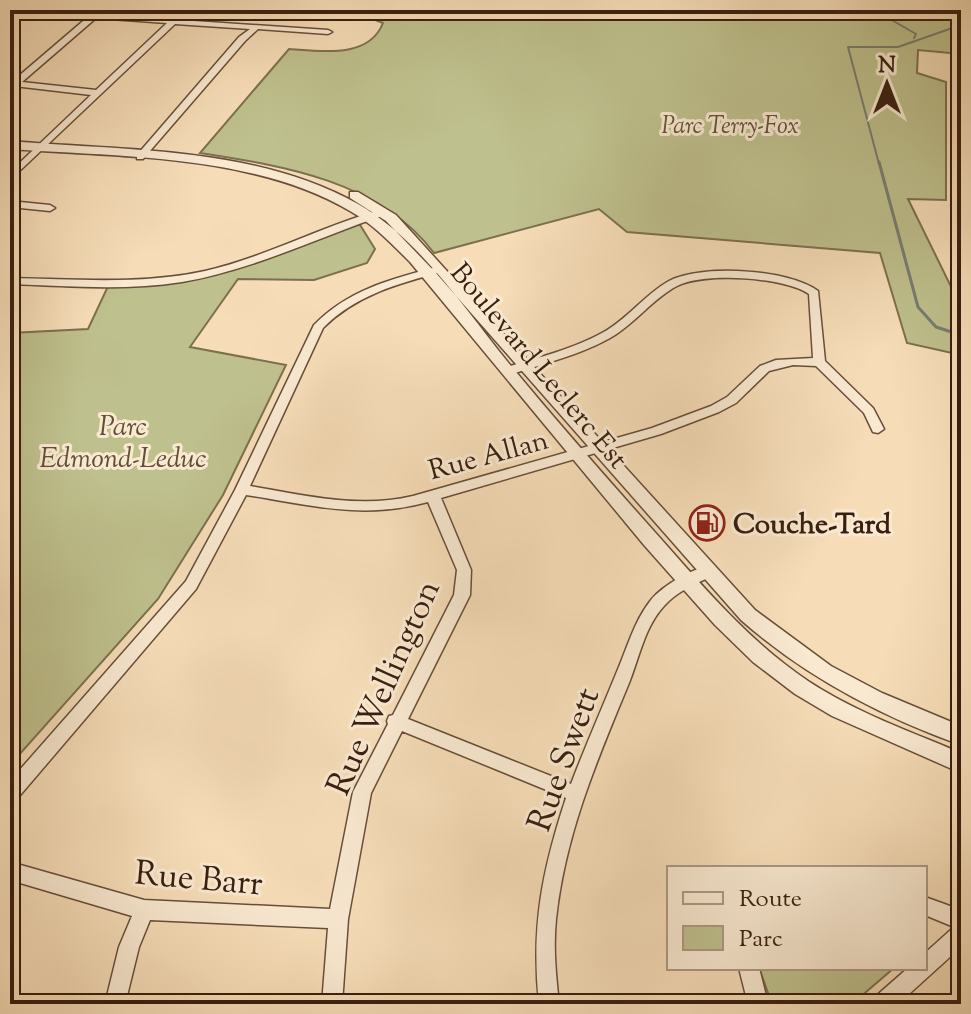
<svg xmlns="http://www.w3.org/2000/svg" width="971" height="1014" viewBox="0 0 971 1014" font-family="'Sorts Mill Goudy',serif">
  <style>
    .green { fill: #bec08d; stroke: #7c704e; stroke-width: 2 }
    .lines { fill: none; stroke-linecap: round; stroke-linejoin: round }
    .stream-far1 { stroke: #767d73; stroke-width: 2 }
    .stream { stroke: #767d73; stroke-width: 3 }
    .minor-casing { stroke: #684e3a; stroke-width: 3 }
    .tertiary-casing { stroke: #684e3a; stroke-width: 3 }
    .minor { fill: #f9e9d1; fill-rule: evenodd }
    .tertiary { fill: #f9e9d1; fill-rule: evenodd }
    .labels { text-anchor: middle; stroke-width: 6; stroke-linejoin: round; paint-order: stroke }
    .far-park-label { font-size: 24px; font-style: italic; fill: #614f36; stroke: #f9e9d1 }
    .street-label { font-size: 28px; fill: #391f10; stroke: #f9e9d1 }
    .park-label { font-size: 28px; font-style: italic; fill: #614f36; stroke: #f9e9d1 }
    .poi-label { font-size: 28px; font-weight: bold; fill: #391f10; stroke: #f9e9d1; text-anchor: start }
    .near-street-label { font-size: 34px; fill: #391f10; stroke: #f9e9d1 }
  </style>
  <rect width="100%" height="100%" fill="#f6ddb8"/>
  <filter id="stains"><feTurbulence type="fractalNoise" baseFrequency=".0025" numOctaves="4"/><feColorMatrix values="0 0 0 0 .2 0 0 0 0 .09 0 0 0 0 .02 0 0 0 .5 -.17"/></filter>
  <radialGradient id="worn" r=".72"><stop offset=".6" stop-color="#630" stop-opacity="0"/><stop offset="1" stop-color="#630" stop-opacity=".3"/></radialGradient>
  <path class="green" d="M350,10h611v44l-43,-4 -1,23 29,9v118l-38,-1 53,108v48l-54,-12 -27,-90 -253,-21 -28,-23 -165,44c-54,-72 -150,-87 -234,-100l89,-104c32,2 80,10 94,-26z
    M357,220l18,29 -8,14 -53,17 -76,-1 -48,68 96,18 -63,130 -65,104 -148,166v-432l78,-4 22,-47 71,-3 42,-10z
    M759,968h135l-42,36h-80z"/>
  <g class="lines">
    <path class="stream-far1" d="M888,10l2,9 26,15 -2,4
      M879,164l-31,-117h50l63,-22"/>
    <path class="stream" d="M879,162l39,145 18,20 25,8"/>
    <defs>
      <path id="minor" d="M96,10h6l-1,4 70,5 10,-9h8l-10,10 149,10 4,2 -4,2 -70,-5 -13,12 -102,118h-6v-4l102,-118 11,-8 -75,-5 -165,156v-8l81,-77 -77,-9 -4,-1v-4h3zM96,18l71,5 -71,67 -74,-8z
        M10,201l40,4 5,3 -5,3 -40,-4z
        M383,209l5,3 -1,2c-68,23 -134,56 -205,68 -56,9 -115,4 -172,2v-6c65,1 131,7 195,-7 61,-14 117,-45 178,-62z
        M437,267l5,3 -1,2c-44,12 -85,23 -118,56l-73,158c55,9 108,23 163,10l239,-68 59,-22 16,-9 33,-31 16,-6 37,-2 -4,-64c-25,-17 -105,-22 -132,-8 -25,13 -42,38 -67,52 -30,17 -65,25 -98,36h-8l-2,-3 2,-3c32,-10 67,-18 98,-35 25,-13 42,-38 67,-52 33,-17 119,-12 149,10l7,70 48,47 11,21 -6,4 -5,-1 -9,-19 -48,-47 -23,-1 -24,6 -33,32 -17,9 -58,22 -220,64 30,72 -1,25 -62,124 163,65c14,-37 30,-73 45,-110 11,-25 18,-53 35,-74 10,-13 48,-37 64,-33l2,4 -2,4c-18,8 -38,16 -51,31 -19,20 -25,52 -35,77 -32,77 -64,152 -73,236 -3,29 0,57 3,85h-20c-8,-77 3,-133 27,-206l-164,-67 -31,62 -23,126 -6,85h-20l6,-76 -178,-8 -11,27 -14,57h-20l14,-57 13,-31 -122,-36v-18l134,38 186,9 23,-117 35,-68 -1,-3 2,-5 4,-1 61,-120 3,-25 -29,-68c-66,18 -117,3 -182,-7l-50,94 -180,211 -6,2v-21l176,-200 49,-91 79,-165c34,-35 77,-46 123,-58z
        M925,897l36,13v37l-63,57h-26l3,-7 33,-29h17v-15l29,-26 -29,-12z
        M739,968h20l9,36h-20z"/>
      <path id="tertiary" d="M10,141c114,10 245,5 348,63 64,37 107,106 153,162 48,58 99,116 150,173 45,51 90,104 147,142 47,31 101,50 153,72v20l-129,-57 -37,-22 -42,-32 -38,-37 -71,-80 -234,-283c-19,-19 -37,-38 -60,-51 -96,-57 -232,-54 -340,-62z
        M350,192h8l38,23 359,395 76,56 51,27 79,33v19c-81,-29 -155,-68 -220,-125l-306,-348 -49,-51 -36,-23z"/>
    </defs>
    <use href="#minor" class="minor-casing"/>
    <use href="#tertiary" class="tertiary-casing"/>
    <use href="#minor" class="minor"/>
    <use href="#tertiary" class="tertiary"/>
  </g>
  <defs>
    <symbol id="fuel-ring" viewBox="-11 -11 22 22"><circle r="9.5" fill="#f9e9d1" stroke="#8f2418" stroke-width="1.5"/><path d="M-5.5-6h7V0h2V4h1.3V-2.5L3-4.5l.8-.8L6-3V5H2.5V1h-1V6h-7ZM-4.2-4.7v3.2H.2V-4.7Z" fill="#8f2418"/></symbol>
  </defs>
  <g fill-rule="evenodd">
    <use href="#fuel-ring" x="687" y="503" width="40" height="40"/>
  </g>
  <g class="labels">
    <g class="far-park-label">
      <text x="730" y="133">Parc Terry-Fox</text>
    </g>
    <g class="street-label">
      <text transform="translate(540 365) rotate(50)" y="10">Boulevard Leclerc Est</text>
      <text transform="translate(488 454) rotate(-15)" y="10">Rue Allan</text>
    </g>
    <g class="park-label">
      <text x="123" y="435">Parc<tspan x="123" dy="32">Edmond-Leduc</tspan></text>
    </g>
    <g class="poi-label">
      <text x="733" y="533">Couche-Tard</text>
    </g>
    <g class="near-street-label">
      <text transform="translate(382 687) rotate(-66)" y="12">Rue Wellington</text>
      <text transform="translate(562 759) rotate(-70)" y="12">Rue Swett</text>
      <text transform="translate(199 877) rotate(5)" y="12">Rue Barr</text>
    </g>
  </g>
  <rect width="971" height="1014" fill="none" stroke="#f6ddb8" stroke-width="40"/>
  <rect x="12" y="12" width="947" height="990" fill="none" stroke="#391f10" stroke-width="4"/>
  <rect x="20" y="20" width="931" height="974" fill="none" stroke="#391f10" stroke-width="2"/>
  <rect x="667" y="866" width="260" height="104" fill="#f9e9d1" stroke="#ac9884" stroke-width="2"/>
  <rect x="683" y="892" width="40" height="12" fill="#f9e9d1" stroke="#ac9884" stroke-width="2"/>
  <text x="739" y="906" font-size="24" fill="#391f10">Route</text>
  <rect x="683" y="926" width="40" height="24" fill="#bec08d" stroke="#ac9884" stroke-width="2"/>
  <text x="739" y="946" font-size="24" fill="#391f10">Parc</text>
  <g transform="translate(887 84)" stroke="#f9e9d1" stroke-width="6" paint-order="stroke">
  <path d="M0-6L14 30L0 20L-14 30Z" fill="#391f10"/>
  <text y="-12" font-size="22" font-weight="bold" text-anchor="middle" fill="#391f10">N</text>
  </g>
  <rect width="100%" height="100%" filter="url(#stains)"/>
  <rect width="100%" height="100%" fill="url(#worn)"/>
</svg>
